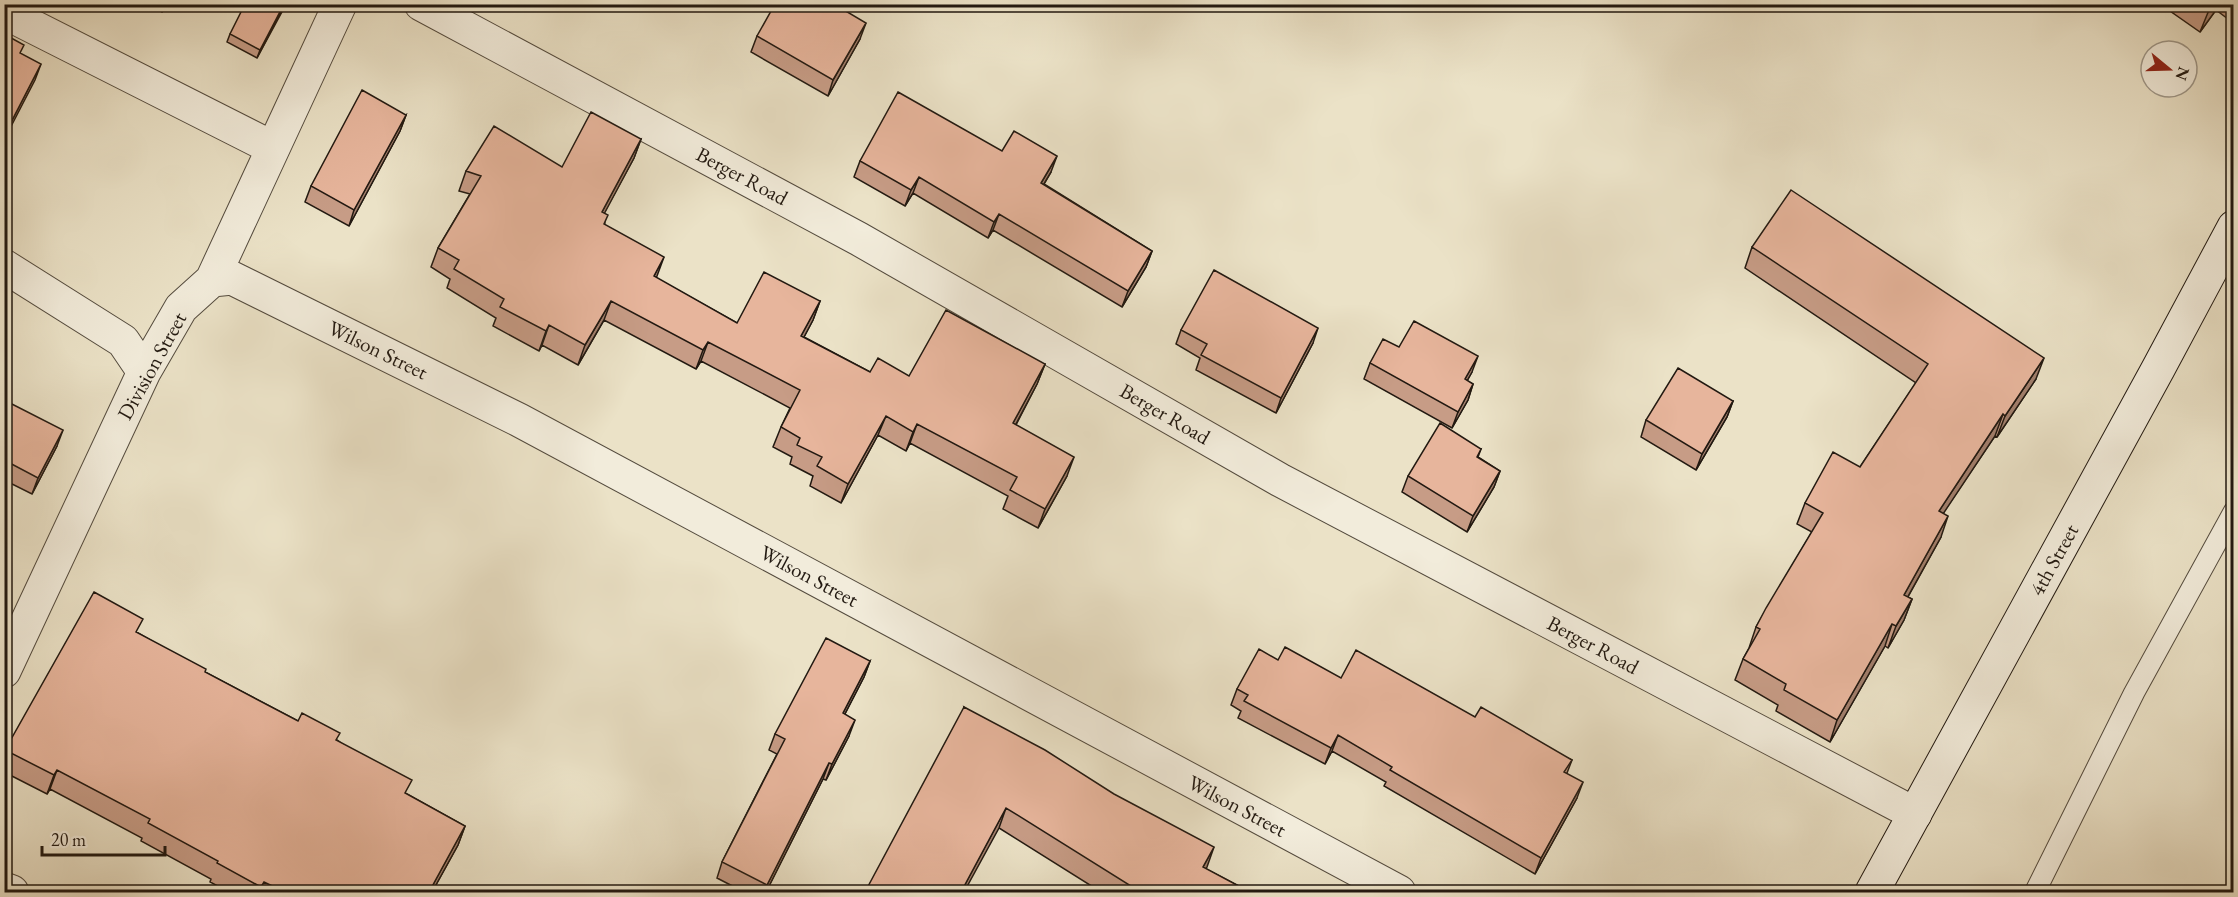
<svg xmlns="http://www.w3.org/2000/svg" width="2238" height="897" viewBox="0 0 2238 897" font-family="'EB Garamond',serif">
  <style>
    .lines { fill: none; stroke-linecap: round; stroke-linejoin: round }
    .service-casing { stroke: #544b3e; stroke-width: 22 }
    .minor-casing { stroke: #544b3e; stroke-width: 35 }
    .tertiary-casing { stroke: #544b3e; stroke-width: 35 }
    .secondary-casing { stroke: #221911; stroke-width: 35 }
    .service { stroke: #f2ecdb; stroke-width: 20 }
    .minor { stroke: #f2ecdb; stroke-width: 33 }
    .tertiary { stroke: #f2ecdb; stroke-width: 33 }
    .secondary { stroke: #f2ecdb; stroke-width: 33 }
    .wall { fill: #c79c86; stroke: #221911; stroke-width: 1.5 }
    .shaded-wall { fill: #a27f6d; stroke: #221911; stroke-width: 1.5 }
    .building { fill: #e7b59c; stroke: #221911; stroke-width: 1.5 }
    .labels { text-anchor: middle; stroke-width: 4.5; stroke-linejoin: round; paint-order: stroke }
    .street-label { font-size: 21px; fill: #221911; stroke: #f2ecdb }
  </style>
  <rect width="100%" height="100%" fill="#ebe2c7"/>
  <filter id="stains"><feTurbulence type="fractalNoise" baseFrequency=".00333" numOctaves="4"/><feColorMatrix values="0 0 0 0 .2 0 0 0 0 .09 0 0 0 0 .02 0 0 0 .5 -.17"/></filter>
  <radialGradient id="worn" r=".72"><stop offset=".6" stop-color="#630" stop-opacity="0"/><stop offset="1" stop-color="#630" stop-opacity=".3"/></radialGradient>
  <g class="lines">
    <defs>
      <path id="service" d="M2035,892l99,-199 100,-182"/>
      <path id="minor" d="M421,4l438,235 421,241 635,334
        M4,12l269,136
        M4,266l119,75 21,31
        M212,280l20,-2 287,142 880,472
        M4,671l140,-299 37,-64 31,-28 128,-276"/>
      <path id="tertiary" d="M4,889l8,3"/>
      <path id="secondary" d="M1872,892l286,-523 76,-142"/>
    </defs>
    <use href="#service" class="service-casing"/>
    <use href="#minor" class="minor-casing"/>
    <use href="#tertiary" class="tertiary-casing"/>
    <use href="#secondary" class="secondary-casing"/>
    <use href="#service" class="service"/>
    <use href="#minor" class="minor"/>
    <use href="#tertiary" class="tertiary"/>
    <use href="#secondary" class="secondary"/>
  </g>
  <path class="wall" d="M89,4h11l-3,5z
    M147,4h18l-3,8z
    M285,4l-28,54 -30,-16 3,-8z
    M2160,4h74v7l-6,8 -12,-9 -16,22z
    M757,36l103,3 -32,57 -77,-44z
    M406,115l-6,16 -51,95 -44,-24 6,-16z
    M641,139l-7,19 -30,55 1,12 51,53 81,45 83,-22 -7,19 -9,17 66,35 39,4 136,-12 -8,20 -21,41 51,51 -29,52 -35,-19 5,-13 -98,-53 -4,8 -28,-16 -37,68 -31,-17 3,-10 -23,-12 2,-7 -19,-10 8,-20 9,-19 -89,-47 -5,8 -92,-49 -26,45 -36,-20 -3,6 -46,-25 3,-8 -49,-30 3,-9 -19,-12 7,-19 32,-54 -11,-3 7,-20 96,-4z
    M1002,151l49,21 -7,12 108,67 -6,16 -24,40 -129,-77 -5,8 -75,-45 -8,13 -51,-29 6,-16z
    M1752,247l284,132 -39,58 -2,-1 -52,77 -2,24 -33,60 4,2 -8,21 -16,28 -3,-2 -55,96 -54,-31 2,-6 -43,-25 8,-21 6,-11 7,-21 56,-95 -15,-8 8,-21 55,-36 56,-84 -171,-115z
    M1181,330l132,13 -37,70 -80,-43 4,-12 -24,-14z
    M1399,347l73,25 -5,9 6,3 -5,16 -16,28 -88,-49 6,-16z
    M4,400l53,46 -25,48 -28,-14z
    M1733,401l-6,16 -31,53 -55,-33 5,-17z
    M1481,449l-3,8 22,14 -6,16 -27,45 -65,-40 6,-16z
    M138,633l67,39 93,49 39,19 70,54 58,32 -7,19 -26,47h-203l-19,-10 1,-3 -70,-38 1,-3 -92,-49 -3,5 -43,-22 1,-22z
    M1278,660l197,57 97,43 -5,13 10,25 -42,76 -151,-88 2,-4 -54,-31 -7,13 -87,-46 3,-7 -10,-6 6,-16z
    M870,661l-6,16 -19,37 4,22 -23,44 -3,-1 -57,113h-22l-27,-14 5,-16 55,-108 -8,-4 6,-16z
    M964,707l242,162 44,23h-149l-102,-64z"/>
  <path class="shaded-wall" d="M285,4l-2,6 -26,48 3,-8z
    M2212,4h6l-2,6 -16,22 9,-22z
    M2233,4l1,7 -6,8z
    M866,23l-6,16 -32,57 5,-16z
    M41,64l-6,16 -31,60 2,-8z
    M406,115l-6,16 -51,95 5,-16z
    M641,139l-7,19 -39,73 7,-19z
    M1057,156l-6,16 -16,27 6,-16z
    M919,177l-6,16 -8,13 6,-16z
    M999,214l-6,16 -5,8 6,-16z
    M1152,251l-6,16 -24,40 6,-16z
    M664,257l-7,19 -10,20 7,-20z
    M611,301l-7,19 -26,45 7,-20z
    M820,301l-7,19 -19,36 7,-20z
    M549,325l-7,20 -3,6 7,-20z
    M1318,328l-5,15 -37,70 5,-15z
    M708,342l-7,19 -5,8 7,-19z
    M1478,356l-6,16 -13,23 6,-16z
    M2044,358l-8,21 -39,58 8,-21z
    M1045,364l-8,20 -31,59 7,-20z
    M1473,384l-5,16 -16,28 6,-16z
    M1733,401l-6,16 -31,53 6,-16z
    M2003,414l-8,22 -64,96 8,-21z
    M886,416l-8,19 -37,68 7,-19z
    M917,424l-7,19 -4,8 7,-19z
    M63,430l-6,16 -25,48 6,-16z
    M1074,457l-7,19 -29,52 7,-19z
    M1500,471l-6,16 -27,45 6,-16z
    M1948,516l-7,21 -44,79 7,-21z
    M1912,599l-8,21 -16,28 8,-22z
    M1892,624l-7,22 -55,96 7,-22z
    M870,661l-6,16 -27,52 6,-16z
    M855,720l-6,16 -23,44 6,-16z
    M1338,735l-6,16 -7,13 6,-16z
    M829,763l-6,16 -57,113h-1l2,-7z
    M57,770l-7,19 -3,5 7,-19z
    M1583,782l-6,16 -42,76 6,-16z
    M1006,808l-7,20 -35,64h-3z
    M465,826l-7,19 -26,47h-3z
    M1214,847l-7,20 -11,20 7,-20z"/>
  <path class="building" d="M245,4h39l-24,46 -30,-16z
    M775,4h59l32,19 -33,57 -76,-44z
    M2201,4h11l-3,6z
    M4,34l20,11 -4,8 21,11 -35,68 -2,-1z
    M362,90l44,25 -52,95 -43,-24z
    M898,92l104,59 12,-20 43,25 -16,27 111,68 -24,40 -129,-77 -5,8 -75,-45 -8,13 -51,-29z
    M591,112l50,27 -39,73 6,3 -4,9 60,33 -10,19 83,47 27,-51 56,29 -19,35 69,36 8,-14 31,18 37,-66 99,54 -32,59 61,34 -29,52 -35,-19 7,-13 -100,-53 -4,8 -27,-16 -38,68 -31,-18 5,-9 -25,-12 3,-7 -19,-11 19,-37 -92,-48 -5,8 -92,-49 -26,44 -36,-20 -3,6 -46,-24 4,-8 -50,-30 5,-9 -21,-12 43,-72 -15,-5 28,-45 68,41z
    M1791,190l253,168 -39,58 -2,-2 -64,97 9,5 -44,79 8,4 -16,27 -4,-2 -55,96 -53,-30 2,-6 -43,-25 17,-30 -4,-2 10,-19 57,-95 -18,-10 28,-51 27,15 68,-103 -176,-117z
    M1214,270l104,58 -37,70 -80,-43 6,-11 -26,-14z
    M1414,321l64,35 -13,23 8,5 -15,28 -88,-49 13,-24 16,8z
    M1678,368l55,33 -31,53 -56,-34z
    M4,400l59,30 -25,48 -34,-18z
    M1440,423l41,26 -4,8 23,14 -27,45 -65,-40z
    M94,592l49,27 -7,13 70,37 -1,3 93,49 4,-8 38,20 -4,7 76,40 -7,13 60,33 -36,66h-144l-21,-10 -3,5 -44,-24 1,-2 -70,-38 2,-4 -93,-49 -3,5 -49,-25z
    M826,638l44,23 -27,52 12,7 -23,44 -3,-1 -62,122 -45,-23 63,-123 -10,-5z
    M1285,647l56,31 15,-28 119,67 6,-10 91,53 -8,12 19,10 -42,76 -151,-88 2,-3 -54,-32 -7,13 -87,-47 4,-6 -11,-6 22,-40 19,11z
    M964,707l81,43 69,44 100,53 -11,20 47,25h-122l3,-6 -125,-78 -45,84h-96z
    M1648,886l13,6h-16z"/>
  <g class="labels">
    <g class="street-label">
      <text transform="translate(742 176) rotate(28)" y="7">Berger Road</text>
      <text transform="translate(378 350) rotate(26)" y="7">Wilson Street</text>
      <text transform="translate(152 366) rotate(-61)" y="7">Division Street</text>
      <text transform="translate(1165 414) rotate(30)" y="7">Berger Road</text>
      <text transform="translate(2054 560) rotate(-61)" y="7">4th Street</text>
      <text transform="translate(809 576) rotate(28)" y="7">Wilson Street</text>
      <text transform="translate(1593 645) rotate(28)" y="7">Berger Road</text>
      <text transform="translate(1237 806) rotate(28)" y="7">Wilson Street</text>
    </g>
  </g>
  <rect width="2238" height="897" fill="none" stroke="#ebe2c7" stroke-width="24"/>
  <rect x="6" y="6" width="2226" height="885" fill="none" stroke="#221911" stroke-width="3"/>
  <rect x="12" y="12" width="2214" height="873" fill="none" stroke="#221911" stroke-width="1.5"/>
  <g transform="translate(2169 69) rotate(109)"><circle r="28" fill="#f2ecdb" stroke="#9f988a" stroke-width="1.5"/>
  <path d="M0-4.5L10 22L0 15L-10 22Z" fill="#8f2418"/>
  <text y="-9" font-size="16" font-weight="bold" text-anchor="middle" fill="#221911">N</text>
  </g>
  <path d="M42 846v9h123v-9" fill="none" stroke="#221911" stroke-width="3"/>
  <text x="51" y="846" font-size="18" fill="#221911" stroke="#f2ecdb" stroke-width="4.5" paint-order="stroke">20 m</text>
  <rect width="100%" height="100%" filter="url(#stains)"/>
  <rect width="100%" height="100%" fill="url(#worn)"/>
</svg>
